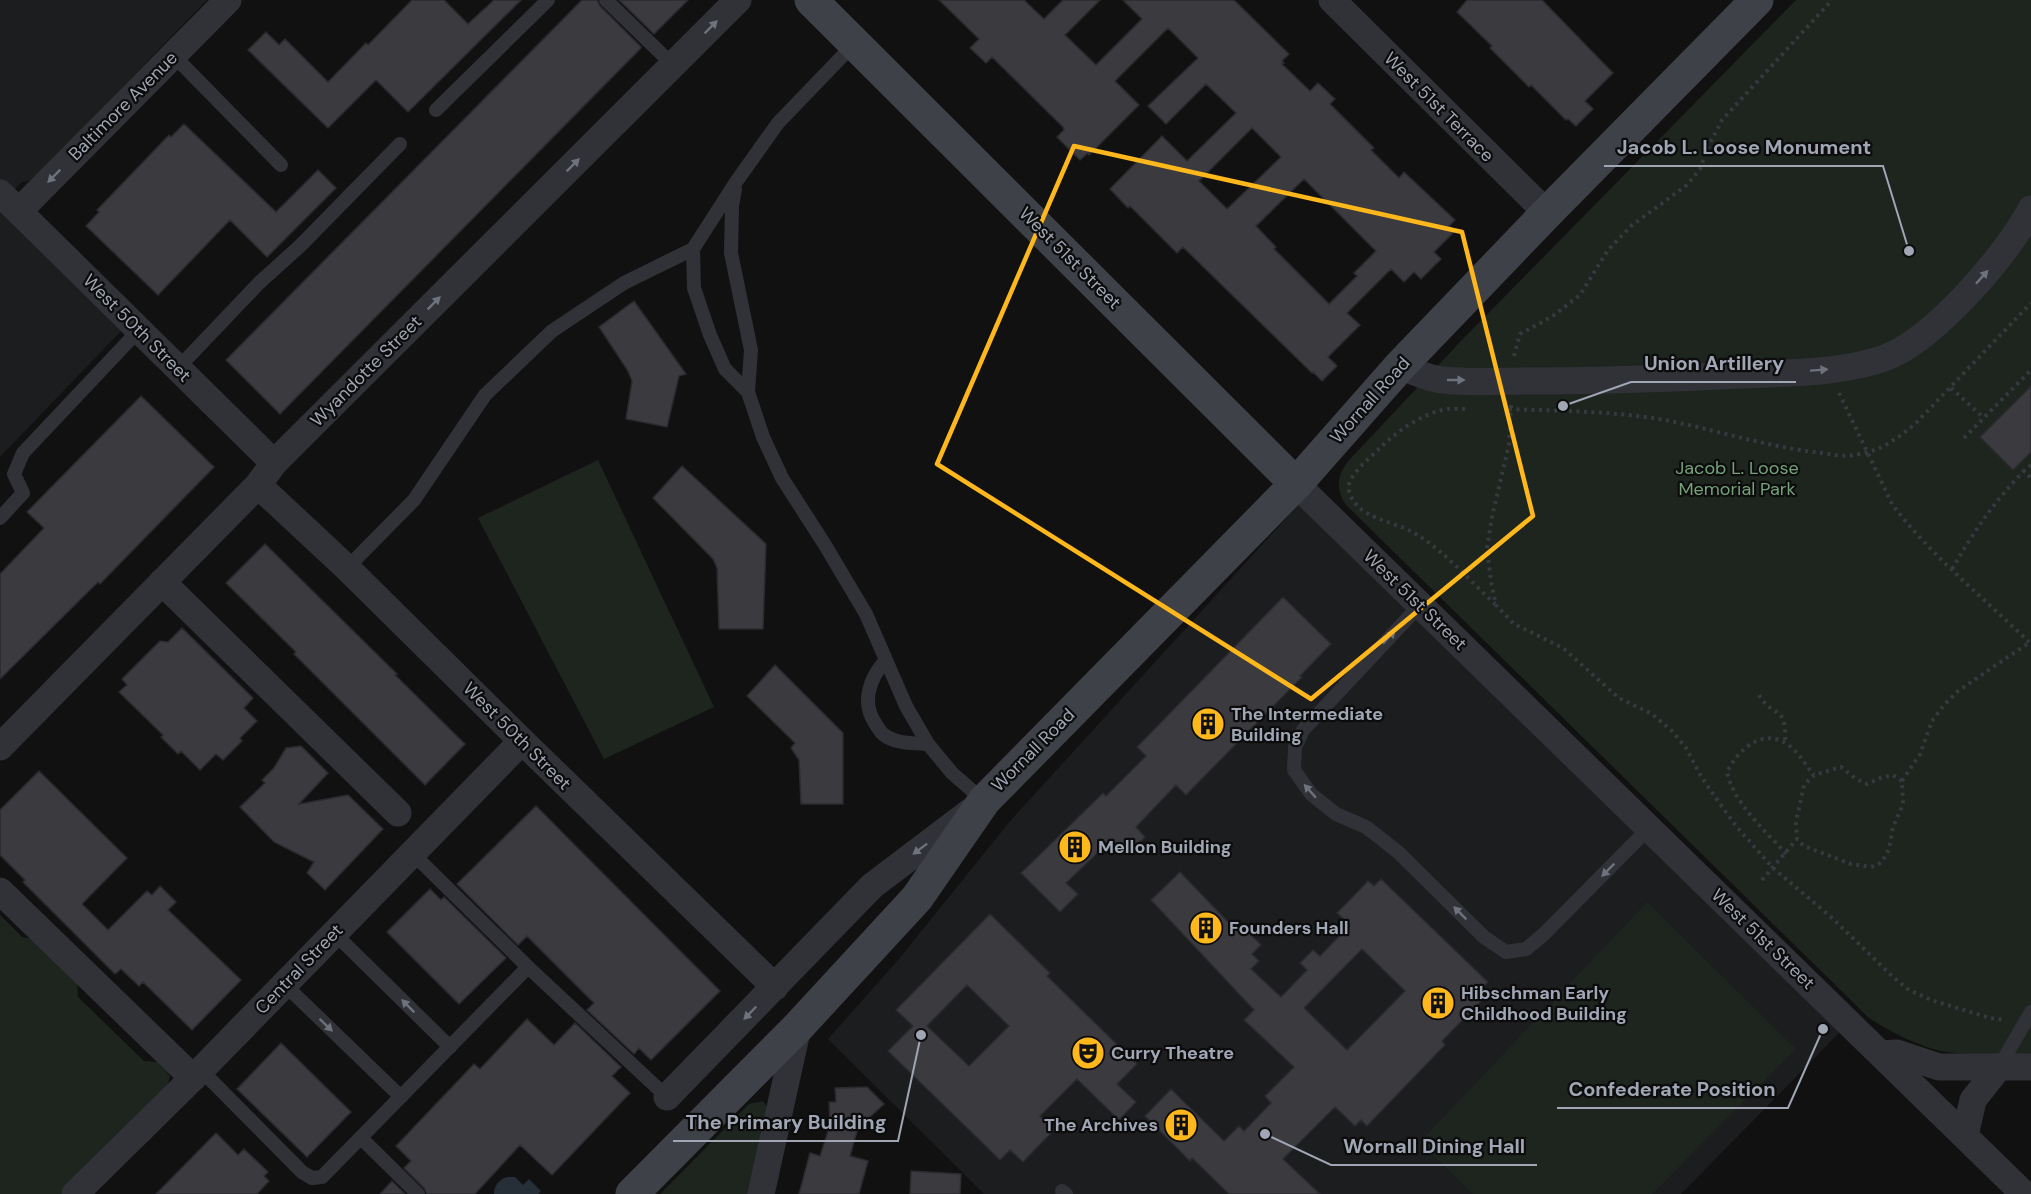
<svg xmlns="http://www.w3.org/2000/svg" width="2031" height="1194" viewBox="0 0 2031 1194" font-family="'DM Sans',sans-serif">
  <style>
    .built { fill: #1c1d1f }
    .green { fill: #1d251e }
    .water { fill: #262f37 }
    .building { fill: #3a3a3f; stroke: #2a2a2f; stroke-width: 1.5; fill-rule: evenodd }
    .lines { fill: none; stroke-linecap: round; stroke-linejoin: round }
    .path { stroke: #37393f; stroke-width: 4; stroke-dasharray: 3 4.5; stroke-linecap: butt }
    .lane { stroke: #313238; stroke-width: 14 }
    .street { stroke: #313238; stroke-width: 27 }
    .secondary { stroke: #3f4148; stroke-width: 33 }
    .oneway { fill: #6e727c }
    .marked { fill: none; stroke: #ffb81c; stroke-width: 4.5; stroke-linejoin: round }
    .labels { text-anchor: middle; stroke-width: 4.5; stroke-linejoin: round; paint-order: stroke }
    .street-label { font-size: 18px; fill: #a0a6b4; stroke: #0c0c0d }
    .park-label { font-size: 18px; fill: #75a279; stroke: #0c0c0d }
    .poi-label { font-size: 18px; font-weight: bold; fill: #a0a6b4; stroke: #0c0c0d; text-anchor: start }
    .leader { fill: none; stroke: #a0a6b4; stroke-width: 2 }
    .callout-dot { fill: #a0a6b4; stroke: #0c0c0d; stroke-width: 2 }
    .callout-label { font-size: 20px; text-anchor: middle; font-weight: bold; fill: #a0a6b4; stroke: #0c0c0d; stroke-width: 4.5; stroke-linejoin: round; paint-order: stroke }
  </style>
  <rect width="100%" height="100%" fill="#111112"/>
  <path class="built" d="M0,0h207l-168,173 -10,8 -7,1 -22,22z
    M0,212l121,119 -121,126z
    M1300,503l541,528 -160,163h-697l-156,-155 70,-79 113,-140z"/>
  <path class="green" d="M1796,0h235v1054c-30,0 -60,2 -90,-3 -26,-6 -50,-19 -72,-33l-523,-513c-12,-17 -8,-34 6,-48l108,-115z
    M598,460l116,247 -110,52 -126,-241z
    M1647,902l149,147 -144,145h-179l-53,-52z
    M0,915l22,22 11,2 44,44 1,14 66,64 14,1 12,14 -2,8 -107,110h-61z
    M763,1101l7,10 -20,83h-90l89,-90z"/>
  <path class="water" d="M507,1177h8l8,8 6,-6 12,12 -3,3h-44c0,-8 5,-15 13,-17z"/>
  <path class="building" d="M412,0h32l24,24 26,-24h27l-113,112 -32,-32 -48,48 -80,-78 18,-18 13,13 6,-6 43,43 38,-39 2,2z
    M582,0h15l3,6 41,41 -1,2 -360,365 -54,-54z
    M619,0h69l-34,34z
    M939,0h85l20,19 19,-19h37l-35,35 31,30 46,-46 -19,-19h111l55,54 -7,7 2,2 -2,1 28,27 8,-8 17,16 -5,5 44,44 -3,2 28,28 5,-6 51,48 -6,6 6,5 -21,21 7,7 -20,20 -7,-7 -10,10 -13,-13 -44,44 13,12 -32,32 9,9 -15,15 -9,-9 -1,1 -129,-126 -6,6 -47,-47 -2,2 -18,-19 52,-53 25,25 49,-48 -30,-29 -40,40 -18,-18 50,-48 -30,-30 -53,53 24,24 -50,50 -1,-2 -8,7 -23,-23 7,-7 -1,-3 -71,-70 -6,6 -16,-15 9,-9zM1252,128l29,29 -54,52 -28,-28zM1304,179l72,72 -22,22 3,3 -28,28 -55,-55 2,-2 -20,-21z
    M1467,0h75l71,73 -28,28 8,8 -17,17 -8,-7 -2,1 -35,-35 -2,2 -39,-39 2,-2 -35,-34z
    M184,124l92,88 42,-42 18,18 -69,69 -37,-37 -72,75 -72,-69 13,-14 -2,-2 72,-75 2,2z
    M634,301l52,73 -7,2 -12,51 -41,-8 6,-38 -4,-10 -29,-44z
    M2031,386v66l-18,18 -33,-33z
    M141,396l73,71 -114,117 -2,-2 -98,97v-105l44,-46 -17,-16z
    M682,466l84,78 -3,85h-44l-2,-61 -4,-9 -60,-61z
    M265,544l132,130 -2,1 70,69 -40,41 -131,-131 2,-2 -70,-69z
    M1283,597l48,47 -31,32 2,1 -116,118 -10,-10 -40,42 9,10 -18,18 -15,-16 -46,44 12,11 -18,18 -39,-39 82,-80 3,3 40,-40 -9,-9z
    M182,628l71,70 -9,10 13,13 -17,17 2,3 -19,19 -7,-6 -16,16 -19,-19 -3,3 -17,-17 2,-2 -44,-43 8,-7 -5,-6 38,-38 8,1z
    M775,665l68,68v71h-42l-2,-44 -8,-12 4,-5 -48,-47z
    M301,746l27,27 -29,31 49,-9 35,34 -58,61 -18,-17 7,-11 -40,-20 -34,-35 25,-24 -3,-3 12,-12 12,-20z
    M39,771l88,87 -45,46 26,26 39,-39 5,4 8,-9 16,16 -8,8 73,70 -49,50 -49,-48 -4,4 -18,-17 -6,5 -92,-92 2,-2 -25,-25v-45z
    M536,806l184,185 -69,69 -12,-12 -5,6 -47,-44 7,-7 -67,-67 -9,9 -61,-61z
    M1180,872l56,58 5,-5 20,20 -9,9 7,7 -8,8 30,28 26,-27 -7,-7 13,-13 7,6 30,-31 -13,-12 31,-32 6,5 7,-7 107,103 -6,6 6,6 -46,47 3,4 -78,81 -6,-6 -6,6 -20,-19 -52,52 37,35h-91l-37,-36 -2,3 -45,-45 26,-27 53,52 15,-15 5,5 27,-28 -6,-7 29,-29 -50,-47 10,-10 -103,-110zM1362,949l43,42 -58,59 -43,-42z
    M430,889l11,11 3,-3 62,61 -47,46 -72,-72z
    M990,914l60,59 -3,3 90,88 -20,20 19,18 -17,18 -42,-41 -37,37 14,14 -31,32 -13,-12 -10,10 -112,-109 25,-25 -17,-16zM967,985l42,41 -40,40 -42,-40z
    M527,1019l27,26 21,-22 46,44 -9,9 18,17 -78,82 -32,-30 -45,49h-48l-3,-6 -20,-20 7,-7 -15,-15 78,-82 6,5z
    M281,1043l70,69 -44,45 -70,-68z
    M867,1087l17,17 -26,24 -8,28 18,5 -9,33h-60l11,-41 10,3 10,-31 -1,-23h7l-1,-14z
    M216,1133l22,22 6,-6 24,23 -4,4 5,5 -12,13h-101z
    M911,1171l50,3 -1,20h-50z
    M392,1181l13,13h-25z"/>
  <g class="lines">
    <path class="path" d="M1514,356l6,-22 33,-18 27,-21 28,-45 23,-24 56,-41 13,-16 7,-20 15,-29 110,-120
      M1951,388l33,30
      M1839,393l53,111c37,50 94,96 138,139
      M1511,405l-2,39 -17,73 -5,31 4,34 5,23 18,19 49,24 56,50 33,16 20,17 14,17 16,30 16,23 18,25 37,42 58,49 62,60 16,13 22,10 59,18 16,2
      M1465,409c-7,0 -16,-1 -23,1 -23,6 -45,21 -62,38 -9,9 -35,29 -31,43 8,29 45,29 67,43 28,17 54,47 79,70
      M1509,409c50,2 100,2 150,10 52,9 103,27 156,33 15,2 30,6 45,2 22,-4 38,-16 55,-30l116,-121
      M1964,438l67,-68
      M2031,465l-7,6 7,7
      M1952,569c23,-39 41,-66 72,-98
      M1759,695c14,24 28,8 26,47
      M1902,781l-9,-6 -13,3 -13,6 -11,-5 -15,-12 -27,8 -10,10 -8,37 1,17 7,7 47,18 20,3 6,-2 5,-3 7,-13 4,-22 10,-23 -1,-23 18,-27 12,-33 12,-16 14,-14 72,-49
      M1786,854c-21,-24 -52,-50 -59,-82 12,-25 40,-47 65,-24 9,8 14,18 22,27
      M1762,880l35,-41"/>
    <path class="lane" d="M606,0l67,65
      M173,55l108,110
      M436,110l112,-110
      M735,189l-3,17 -1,47 20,97 -3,42 15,45 19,41 43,67 41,69 40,92 22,38 24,29 32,28
      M693,249l1,39 16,47 15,34 23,23
      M178,368l81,-85 41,-37 100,-102
      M0,518l23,-25 -9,-19 9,-21 116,-123
      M347,568l67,-68 71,-105 67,-64 72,-48 69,-34 43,-67 42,-59 77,-80
      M1420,605l-117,125 -8,17 -1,23 17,24 25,20 30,13 32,25 86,85 22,15 20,-3 18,-15 105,-106
      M886,660c-16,17 -25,42 -11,63 2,3 5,9 8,11 12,10 30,9 45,10
      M334,933l116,114
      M528,967l139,130
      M284,984l117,113
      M1999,1067l32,-55
      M201,1070l101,102 10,6 10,-1 206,-210 -116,-114
      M361,1138l57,56
      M1062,1191l4,3"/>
    <path class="street" d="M1332,0l215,213
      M0,193l274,270
      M19,211l209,-211
      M1400,366c13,5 29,13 43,14 27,3 55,1 82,1 65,0 130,-2 195,-5 50,-3 121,-1 167,-19 48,-19 120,-102 144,-148
      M1296,484l728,710
      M258,485l89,83 175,173 253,246
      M162,582l236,231
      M0,747l258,-262 16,-22 464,-463
      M0,891l193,187
      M1881,1054l16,-1 42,14h92
      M667,1097l205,-211 99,-75
      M1965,1136l8,-36 26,-33
      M75,1194l126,-124 321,-329
      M761,1194l37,-167"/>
    <path class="secondary" d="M811,0l485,484
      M632,1194l166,-167 119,-129 67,-97 312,-317 104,-118 147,-153 210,-213"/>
  </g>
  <defs><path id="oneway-solid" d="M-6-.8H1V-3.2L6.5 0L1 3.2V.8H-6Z" transform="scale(1.5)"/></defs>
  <g class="oneway">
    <use href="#oneway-solid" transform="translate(711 27) rotate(-45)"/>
    <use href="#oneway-solid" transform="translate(573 165) rotate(-45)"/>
    <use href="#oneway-solid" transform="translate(54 176) rotate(135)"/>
    <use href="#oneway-solid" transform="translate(1982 277) rotate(-48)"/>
    <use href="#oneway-solid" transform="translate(434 303) rotate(-45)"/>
    <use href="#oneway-solid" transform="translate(1819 370) rotate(-4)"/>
    <use href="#oneway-solid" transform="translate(1456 380)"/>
    <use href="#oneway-solid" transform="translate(1389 637) rotate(-47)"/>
    <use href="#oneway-solid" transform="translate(1310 791) rotate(-131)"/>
    <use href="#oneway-solid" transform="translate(920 849) rotate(143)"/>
    <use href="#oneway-solid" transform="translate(1608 870) rotate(135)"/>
    <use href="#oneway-solid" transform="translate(1460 913) rotate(-135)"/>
    <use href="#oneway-solid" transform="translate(408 1006) rotate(-135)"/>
    <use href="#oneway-solid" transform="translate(750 1013) rotate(134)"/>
    <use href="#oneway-solid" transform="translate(326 1025) rotate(44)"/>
  </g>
  <path class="marked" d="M1074,146l388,86 71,284 -222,183 -374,-235z"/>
  <defs>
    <symbol id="building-disc" viewBox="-11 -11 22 22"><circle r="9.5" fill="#ffb81c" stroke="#0c0c0d"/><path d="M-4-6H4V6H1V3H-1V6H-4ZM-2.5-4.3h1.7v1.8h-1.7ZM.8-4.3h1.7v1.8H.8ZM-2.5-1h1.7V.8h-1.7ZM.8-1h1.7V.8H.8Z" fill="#111"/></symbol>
    <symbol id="theatre-disc" viewBox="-11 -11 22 22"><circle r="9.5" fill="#ffb81c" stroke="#0c0c0d"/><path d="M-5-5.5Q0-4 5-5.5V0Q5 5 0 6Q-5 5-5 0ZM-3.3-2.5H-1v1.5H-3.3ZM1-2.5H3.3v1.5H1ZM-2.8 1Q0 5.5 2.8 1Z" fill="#111"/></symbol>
  </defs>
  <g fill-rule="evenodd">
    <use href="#building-disc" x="1189" y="705" width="38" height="38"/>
    <use href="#building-disc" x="1056" y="828" width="38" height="38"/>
    <use href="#building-disc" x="1187" y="909" width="38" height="38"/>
    <use href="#building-disc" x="1419" y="984" width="38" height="38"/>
    <use href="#theatre-disc" x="1069" y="1034" width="38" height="38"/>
    <use href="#building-disc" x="1162" y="1106" width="38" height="38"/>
  </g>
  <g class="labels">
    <g class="street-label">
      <text transform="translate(123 106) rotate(-45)" y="6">Baltimore Avenue</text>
      <text transform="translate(1439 107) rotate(45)" y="6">West 51st Terrace</text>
      <text transform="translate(1070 258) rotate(45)" y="6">West 51st Street</text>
      <text transform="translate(137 328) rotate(45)" y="6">West 50th Street</text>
      <text transform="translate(366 371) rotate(-45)" y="6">Wyandotte Street</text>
      <text transform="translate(1370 400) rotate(-48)" y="6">Wornall Road</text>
      <text transform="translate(1415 600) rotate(44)" y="6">West 51st Street</text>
      <text transform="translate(517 736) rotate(45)" y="6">West 50th Street</text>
      <text transform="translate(1033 750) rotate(-45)" y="6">Wornall Road</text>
      <text transform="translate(1763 939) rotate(44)" y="6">West 51st Street</text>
      <text transform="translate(299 969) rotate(-46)" y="6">Central Street</text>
    </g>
    <g class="park-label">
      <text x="1737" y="474">Jacob L. Loose<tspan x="1737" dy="21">Memorial Park</tspan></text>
    </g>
    <g class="poi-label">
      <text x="1231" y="720">The Intermediate<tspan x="1231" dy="21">Building</tspan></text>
      <text x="1098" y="853">Mellon Building</text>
      <text x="1229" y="934">Founders Hall</text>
      <text x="1461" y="999">Hibschman Early<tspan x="1461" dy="21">Childhood Building</tspan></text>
      <text x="1111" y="1059">Curry Theatre</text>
      <text x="1158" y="1131" text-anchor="end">The Archives</text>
    </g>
  </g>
  <path class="leader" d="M1909 251L1883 166H1604M1563 406L1631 382H1796M1823 1029L1788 1108H1557M921 1035L898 1141H673M1265 1134L1331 1165H1537"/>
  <g class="callout-dot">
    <circle cx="1909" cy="251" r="6"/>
    <circle cx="1563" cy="406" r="6"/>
    <circle cx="1823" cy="1029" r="6"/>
    <circle cx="921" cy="1035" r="6"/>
    <circle cx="1265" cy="1134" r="6"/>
  </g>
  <g class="callout-label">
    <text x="1744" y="154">Jacob L. Loose Monument</text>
    <text x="1714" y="370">Union Artillery</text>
    <text x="1672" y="1096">Confederate Position</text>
    <text x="786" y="1129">The Primary Building</text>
    <text x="1434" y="1153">Wornall Dining Hall</text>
  </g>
</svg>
